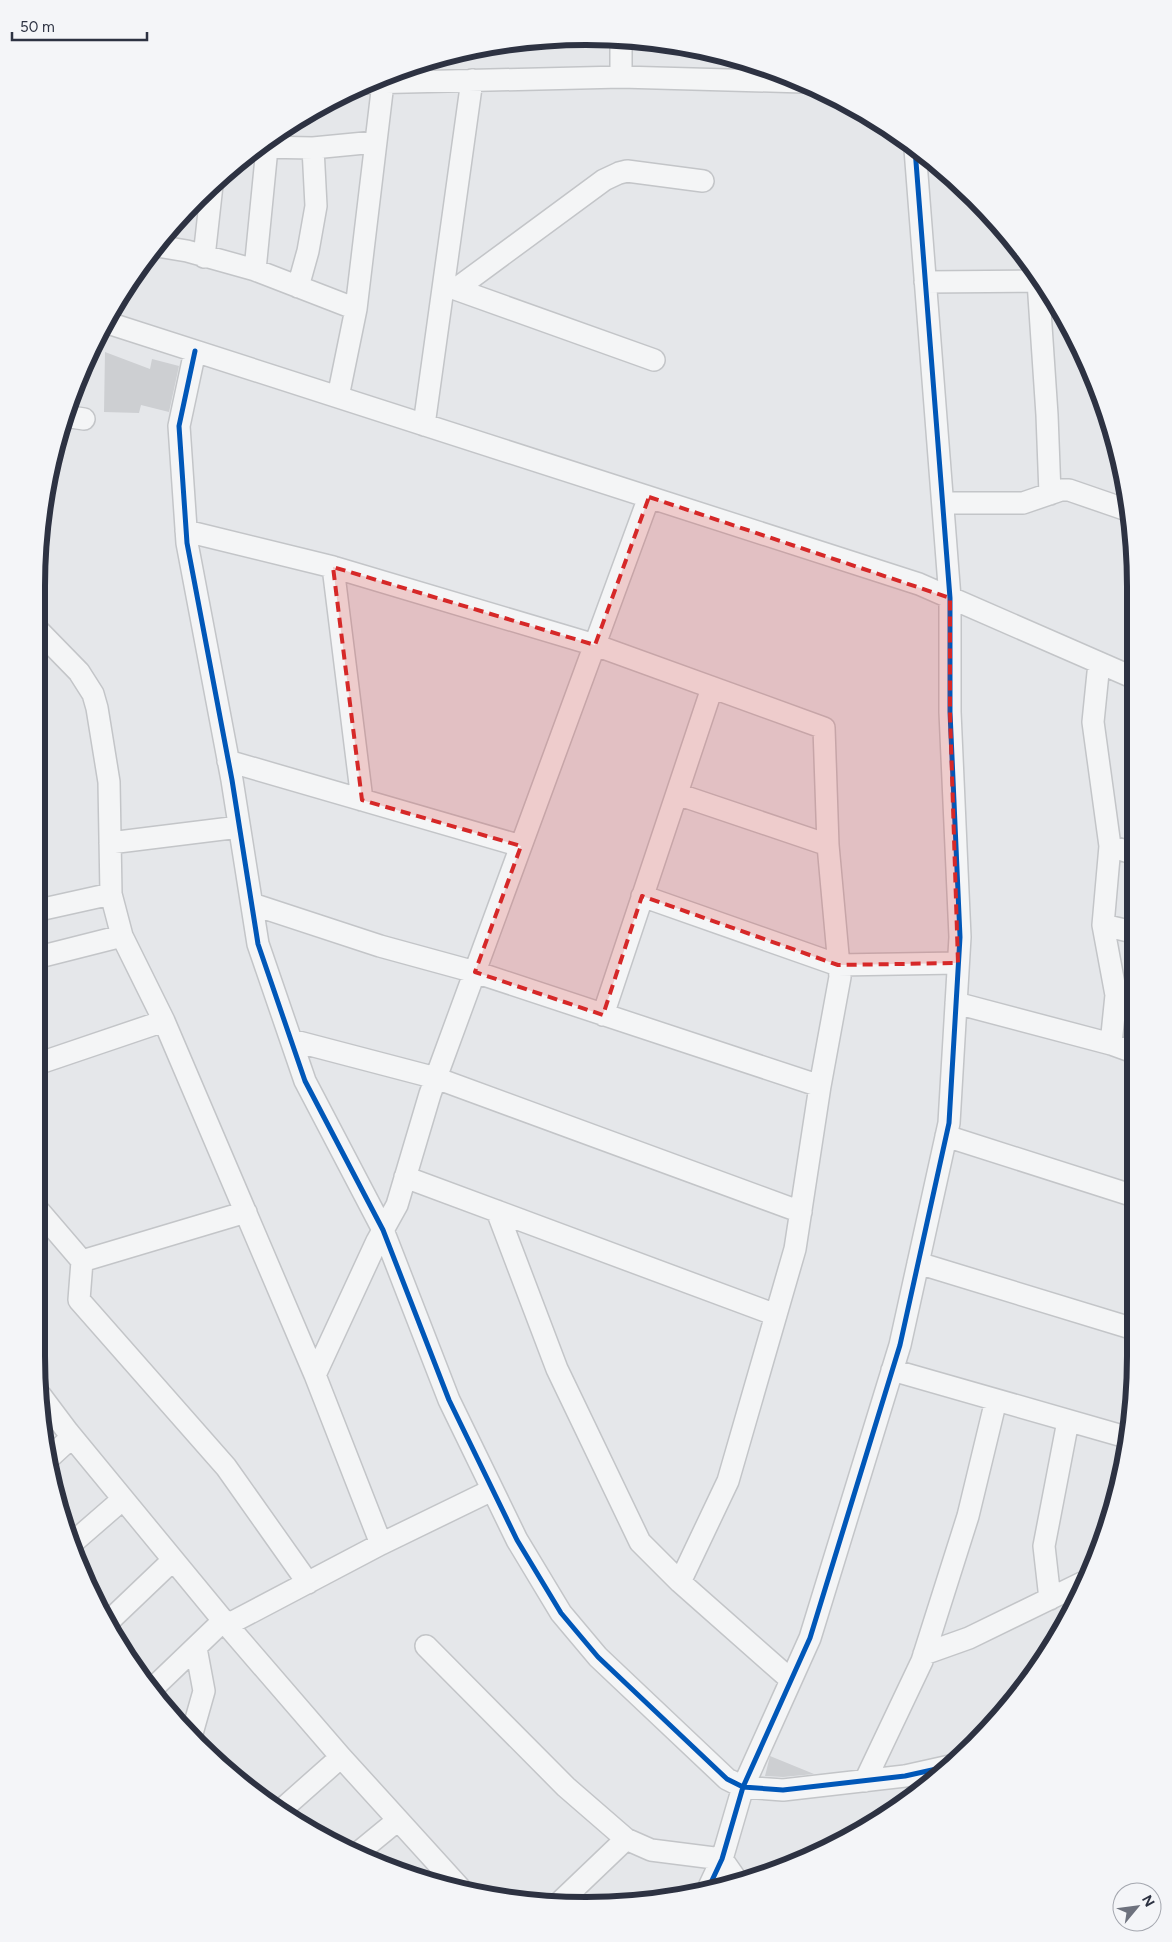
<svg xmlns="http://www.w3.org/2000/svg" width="1172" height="1942" viewBox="0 0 1172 1942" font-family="Figtree,sans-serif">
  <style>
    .building { fill: #cdcfd2 }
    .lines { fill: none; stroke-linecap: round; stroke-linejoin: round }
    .minor-casing { stroke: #c3c5c8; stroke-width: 24 }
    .minor { stroke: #f4f5f6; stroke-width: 21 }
    .cycleway-casing { stroke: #f4f5f8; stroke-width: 8 }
    .cycleway { stroke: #0057b8; stroke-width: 5 }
    .marked { fill: #d62828; fill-opacity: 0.2; stroke: #d62828; stroke-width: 4; stroke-dasharray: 10 6; stroke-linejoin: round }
    .rim { fill: none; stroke: #2d3242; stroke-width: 6 }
  </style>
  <rect width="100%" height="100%" fill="#e5e7ea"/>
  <path class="building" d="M105,352l45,17 2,-10 27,7 -10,46 -28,-7 -2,8 -35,-1z
    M770,1756l44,18 -31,3 -18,-1z"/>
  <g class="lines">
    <defs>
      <path id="minor" d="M621,40v37
        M366,83l255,-6 183,5
        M259,147l54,1 62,-6
        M157,246l30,5 68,19 101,39
        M204,257l8,-72
        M255,270l12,-122
        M1038,281l9,134 3,79
        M925,282l114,-1
        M447,286l207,74
        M298,287l10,-36 8,-45 -3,-58
        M456,289l148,-109 15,-7 8,-2 76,10
        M108,323l811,261 213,93
        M195,351l-16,75 8,117 45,237 26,164 47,137 78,149 66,170 68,140 44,73 37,44 129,122 16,8 40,3 122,-14 45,-10
        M338,397l18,-88 27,-226
        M64,416l20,3
        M424,425l48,-345
        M943,503h80l38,-13h8l61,21
        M186,531l147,36 262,78 229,83 4,117 12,132 -20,109 -25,163 -67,232 -48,101
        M333,567l29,233
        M38,630l41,42 14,22 4,14 12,74 2,112 11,42
        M1099,663l-6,59 17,124 -7,79 13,70 -5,49
        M228,761l293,85
        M677,794l151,51
        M110,843l129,-16
        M1110,846l22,7
        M642,896l196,69 120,-2
        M252,904l128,42 95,26 345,114
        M39,910l72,-16
        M1103,925l30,7
        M39,957l83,-21 42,85 151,354
        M956,1003l155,41 22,8
        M603,1015l109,-327
        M291,1040l145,38 365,134
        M40,1063l124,-42
        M946,1136l188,60
        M405,1177l371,138
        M497,1211l60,158 83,173 40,40 111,98
        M40,1212l42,49 164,-49
        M82,1261l-3,39 147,167 82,116
        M918,1263l216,66
        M892,1370l234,67
        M41,1396l27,36 159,193
        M48,1459l24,-22
        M492,1490l-111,54 -66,-169 62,-134 20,-36 33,-111 219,-597
        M70,1545l53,-46
        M1050,1599l-6,-53 24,-125
        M107,1623l66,-63
        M426,1646l140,141 60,52 25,11 71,9 16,23
        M924,1654l45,-16 113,-55
        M150,1691l74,-71
        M191,1737l13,-46 -8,-43
        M341,1757l119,131
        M865,1781l57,-120 46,-145 28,-116
        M279,1812l62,-55 -114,-132 154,-81
        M359,1852l39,-32
        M708,1889l14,-30 21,-72 67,-149 90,-293 49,-222 11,-186 -10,-225v-114l-35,-449
        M558,1904l68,-65"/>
    </defs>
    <use href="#minor" class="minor-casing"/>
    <use href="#minor" class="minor"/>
    <defs>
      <path id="cycleway" d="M195,351l-16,75 8,117 45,237 26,164 47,137 78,149 66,170 68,140 44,73 37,44 129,122 16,8 40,3 122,-14 45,-10
        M708,1889l14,-30 21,-72 67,-149 90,-293 49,-222 11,-186 -10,-225v-114l-35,-449"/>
    </defs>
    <use href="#cycleway" class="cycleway-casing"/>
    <use href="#cycleway" class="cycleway"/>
  </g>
  <path class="marked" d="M649,497l301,101v114l8,251 -120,2 -196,-69 -39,119 -128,-43 46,-126 -159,-46 -29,-233 262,78z"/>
  <path d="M0 0H1172V1942H0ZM586 45H586A541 541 0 0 1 1127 586V1356A541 541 0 0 1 586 1897H586A541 541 0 0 1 45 1356V586A541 541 0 0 1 586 45Z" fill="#f4f5f8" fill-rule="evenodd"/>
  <path class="rim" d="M586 45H586A541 541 0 0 1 1127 586V1356A541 541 0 0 1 586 1897H586A541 541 0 0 1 45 1356V586A541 541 0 0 1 586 45Z"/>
  <g transform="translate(1137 1907) rotate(61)"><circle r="24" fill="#f4f5f8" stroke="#a4a7af"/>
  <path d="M0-4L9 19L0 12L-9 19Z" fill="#6d717d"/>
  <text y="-8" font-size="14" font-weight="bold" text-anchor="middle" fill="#2d3242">N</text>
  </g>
  <path d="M12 32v8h135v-8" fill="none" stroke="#2d3242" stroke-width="2.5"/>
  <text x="20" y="32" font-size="15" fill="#2d3242" stroke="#f4f5f8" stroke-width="4" paint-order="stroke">50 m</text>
</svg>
